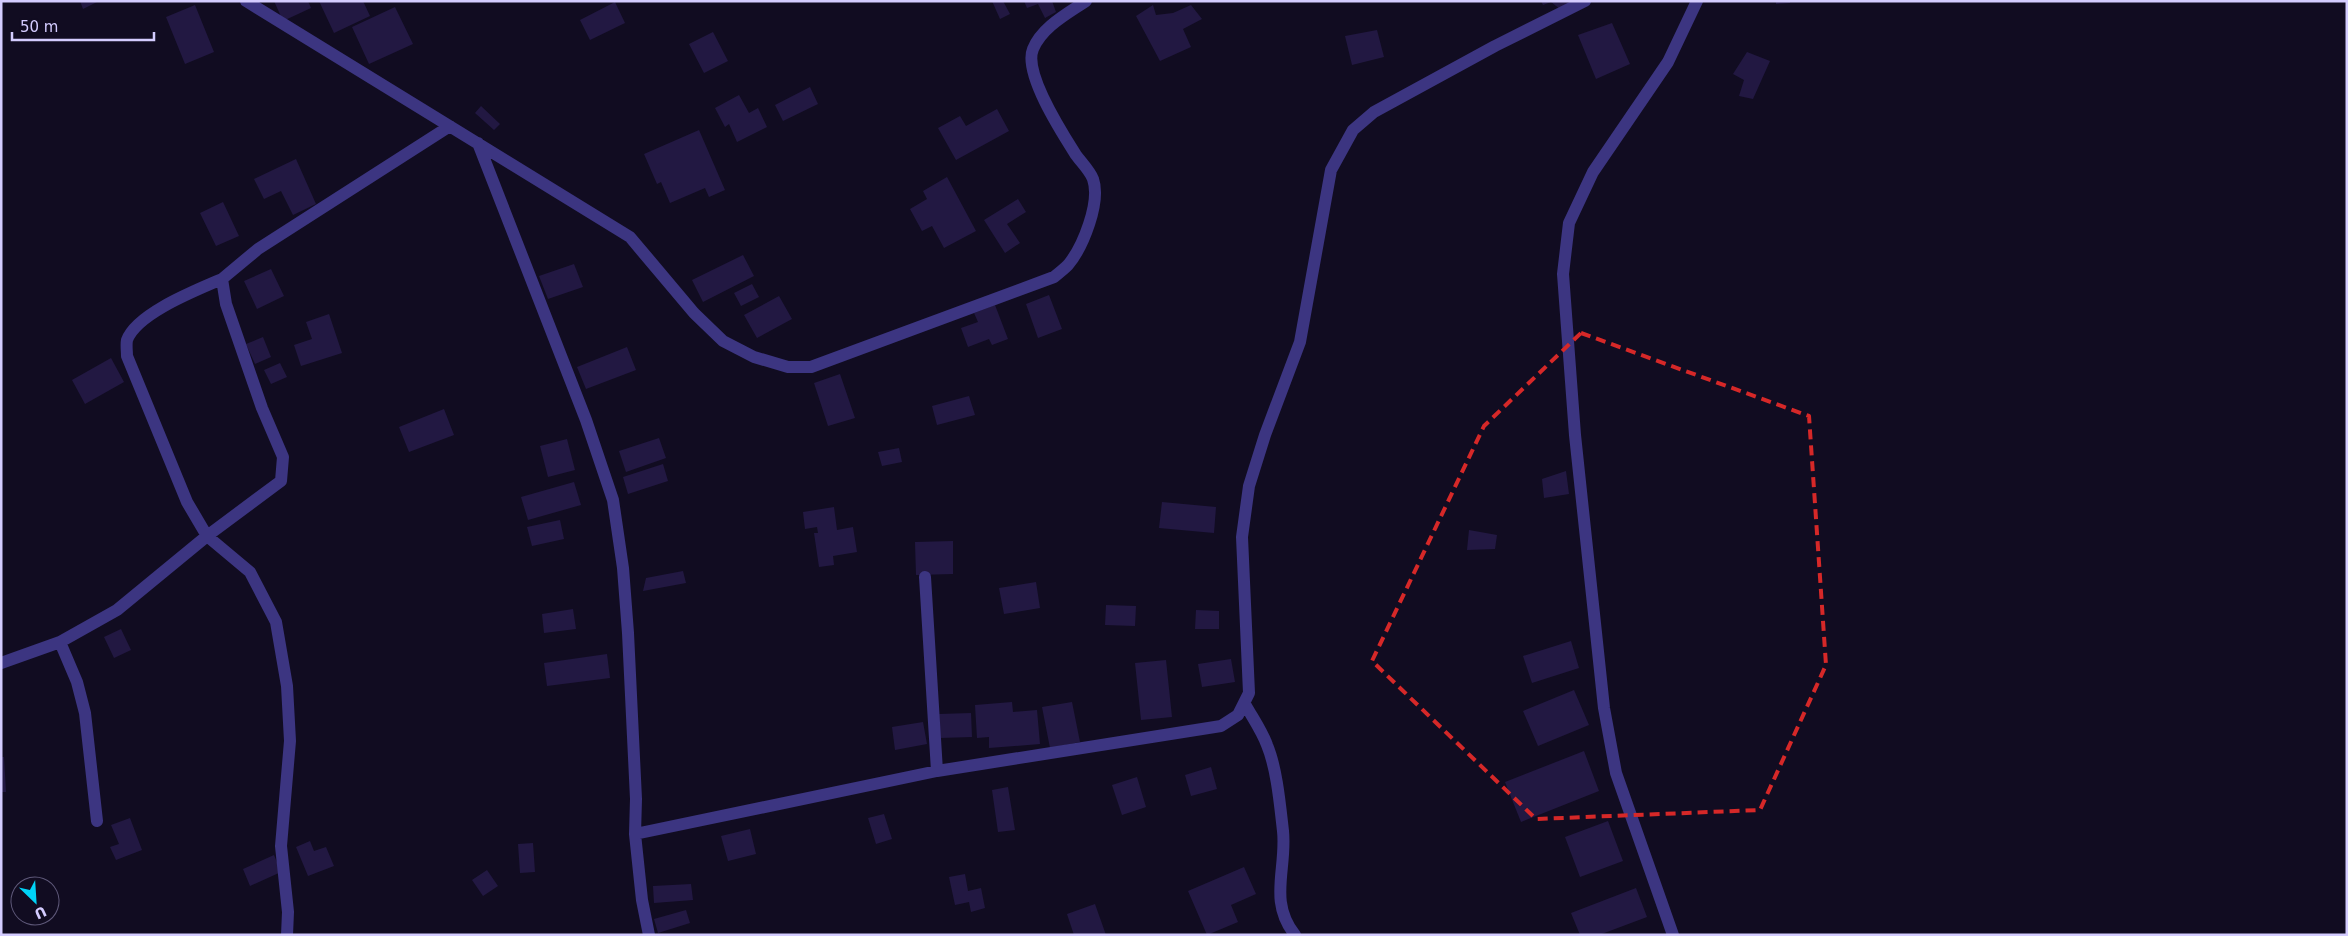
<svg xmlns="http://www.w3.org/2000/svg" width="2348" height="936" viewBox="0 0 2348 936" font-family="'DejaVu Sans',sans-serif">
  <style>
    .building { fill: #221842 }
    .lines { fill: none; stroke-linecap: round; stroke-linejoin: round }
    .minor { stroke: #3c3581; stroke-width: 12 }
    .marked { fill: none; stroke: #d62828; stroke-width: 4; stroke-dasharray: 10 6; stroke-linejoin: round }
  </style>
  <rect width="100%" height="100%" fill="#110c21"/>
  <path class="building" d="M80,1h19l-16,8z
    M274,1h34l3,7 -28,13z
    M319,1h44l7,15 -36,17z
    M992,1h11l7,13 -10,5z
    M1024,1h28l4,11 -11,6 -7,-14 -11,4z
    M1541,1h35l-16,8 -9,-7 -8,3z
    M1776,1h14v2l-14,1z
    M615,2l10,21 -35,17 -10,-20z
    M195,5l19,47 -29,12 -19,-47z
    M1153,5l3,10 17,-2 18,-8 11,14 -19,10 8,18 -31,14 -24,-45z
    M395,7l18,37 -44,20 -17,-37z
    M1612,23l18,41 -34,15 -18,-44z
    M1377,30l7,27 -32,8 -7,-29z
    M713,32l15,29 -24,12 -15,-29z
    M1747,52l23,9 -17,38 -14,-3 5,-16 -11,-6z
    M810,87l8,17 -35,17 -8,-16z
    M739,95l10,18 9,-5 9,19 -30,15 -8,-18 -4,3 -10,-19z
    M481,106l19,18 -6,6 -19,-17z
    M997,109l12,22 -53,29 -18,-32 22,-12 6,10z
    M699,130l26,60 -16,7 -4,-9 -35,15 -9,-21 -4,2 -13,-30z
    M296,159l20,45 -23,11 -12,-24 -17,8 -10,-20z
    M947,177l29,54 -32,17 -12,-22 -10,5 -12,-22 17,-10 -4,-8z
    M1018,199l8,13 -19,12 13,19 -15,10 -21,-33z
    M223,202l16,34 -23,10 -16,-33z
    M743,255l11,21 -51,26 -11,-22z
    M574,264l9,23 -35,12 -9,-23z
    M271,269l13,27 -27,13 -13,-28z
    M752,284l7,13 -18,9 -7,-13z
    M1049,295l13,34 -24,9 -12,-34z
    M779,296l13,23 -35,19 -13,-23z
    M995,305l13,34 -16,6 -3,-6 -21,8 -7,-19 17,-6 -4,-9z
    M329,314l13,39 -41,13 -7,-21 18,-6 -6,-17z
    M263,337l8,20 -16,7 -9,-20z
    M627,347l9,23 -50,19 -9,-22z
    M111,358l13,24 -39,22 -13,-24z
    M280,363l7,14 -16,7 -7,-14z
    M840,374l15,44 -27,8 -14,-43z
    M969,396l6,19 -38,10 -5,-19z
    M444,409l10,26 -45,17 -10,-25z
    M659,438l7,20 -40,14 -7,-21z
    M567,439l8,31 -27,7 -8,-31z
    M899,448l3,14 -20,4 -4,-14z
    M663,464l5,17 -40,13 -5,-17z
    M1566,471l3,23 -25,4 -2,-19z
    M574,482l7,23 -53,15 -7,-23z
    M1162,502l54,5 -2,26 -55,-5z
    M834,507l3,23 16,-3 4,25 -24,4 1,9 -15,2 -5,-34h4l-1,-6 -12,2 -2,-17z
    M560,520l4,19 -32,7 -5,-19z
    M1469,530l28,5 -2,14 -28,1z
    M953,541v33l-37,1 -1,-33z
    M683,571l3,12 -43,8 3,-13z
    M1036,582l4,26 -36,6 -5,-26z
    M1106,605l30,1 -1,20 -30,-1z
    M573,609l3,20 -32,4 -2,-19z
    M1196,610l23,1v18h-24z
    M121,629l10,21 -17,8 -10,-21z
    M1571,641l8,27 -47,15 -9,-27z
    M607,654l3,24 -63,8 -3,-23z
    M1231,659l4,23 -33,5 -4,-23z
    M1166,660l6,57 -31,3 -6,-57z
    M1574,690l15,35 -51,21 -15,-35z
    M1012,702l1,10 24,-2 3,34 -51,4v-11l-12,1 -2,-33z
    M1072,702l8,40 -30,6 -8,-41z
    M971,713l1,24 -32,1 -1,-24z
    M923,722l4,22 -32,6 -3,-23z
    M1584,751l15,40 -78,31 -16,-40z
    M1,757h3l2,35h-5z
    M1211,767l6,22 -26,7 -6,-21z
    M1137,777l9,30 -24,8 -10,-30z
    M1008,787l7,43 -17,2 -6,-42z
    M884,814l8,25 -16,5 -8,-26z
    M130,818l12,32 -26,10 -6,-13 9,-3 -8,-19z
    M1608,821l15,40 -43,16 -15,-40z
    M750,829l6,25 -28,7 -7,-25z
    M310,841l4,10 12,-4 8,19 -26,10 -12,-29z
    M533,843l2,29 -15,1 -2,-29z
    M274,855l7,17 -31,14 -7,-17z
    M1244,867l12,27 -25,11 7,17 -31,13 -19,-44z
    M487,870l11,16 -15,10 -11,-16z
    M965,874l3,17 13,-3 4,20 -14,4 -2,-10 -14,3 -6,-28z
    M691,884l2,16 -39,3 -1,-17z
    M1636,888l11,29 -48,18h-19l-9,-22z
    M1095,904l11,31h-32l-7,-21z
    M686,910l4,13 -32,10 -4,-14z
    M29,916h21l-19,7z"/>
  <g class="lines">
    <path class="minor" d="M246,1l384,236 64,76 29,28 31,16 34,10h23l243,-90c5,-4 10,-8 14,-12 15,-18 33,-63 25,-86 -3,-8 -12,-17 -17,-24 -14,-22 -53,-82 -43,-106 9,-22 34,-35 53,-48
      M478,143l108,277 27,80 10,68 5,65 8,166 -1,35 302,-63 284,-45 17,-11 11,-22 -7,-156 7,-51 16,-51 35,-93 31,-172 22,-40 21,-18 121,-66 90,-45
      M222,279c-25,11 -85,34 -95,61 -1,5 0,11 0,16l60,146 20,34 43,36 26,50 11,64 3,55 -9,105 7,66 -1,23
      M925,577l12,194
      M60,642l17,40 8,31 12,108
      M1,663l59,-21 57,-32 90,-74 74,-55 2,-24 -21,-49 -36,-104 -4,-25 36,-30 192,-123
      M1245,704c7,13 17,27 22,41 10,24 13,60 16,86 4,38 -15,70 12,104
      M635,834l7,66 7,35
      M1673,935l-57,-162 -12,-65 -29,-273 -12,-161 6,-51 24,-51 75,-110 29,-61"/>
  </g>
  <path class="marked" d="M1581,333l228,83 17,249 -66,145 -224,9 -164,-158 112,-235z"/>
  <rect width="2348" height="936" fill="none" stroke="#d4ccff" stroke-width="5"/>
  <g transform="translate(35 901) rotate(155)"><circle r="24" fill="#110c21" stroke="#5f597a"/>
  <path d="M0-4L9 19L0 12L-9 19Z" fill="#00d3f7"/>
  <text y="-8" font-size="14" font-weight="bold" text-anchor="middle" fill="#d4ccff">U</text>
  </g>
  <path d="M12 32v8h142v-8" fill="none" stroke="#d4ccff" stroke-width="2.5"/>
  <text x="20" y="32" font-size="15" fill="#d4ccff" stroke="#110c21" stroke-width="4" paint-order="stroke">50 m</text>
</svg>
